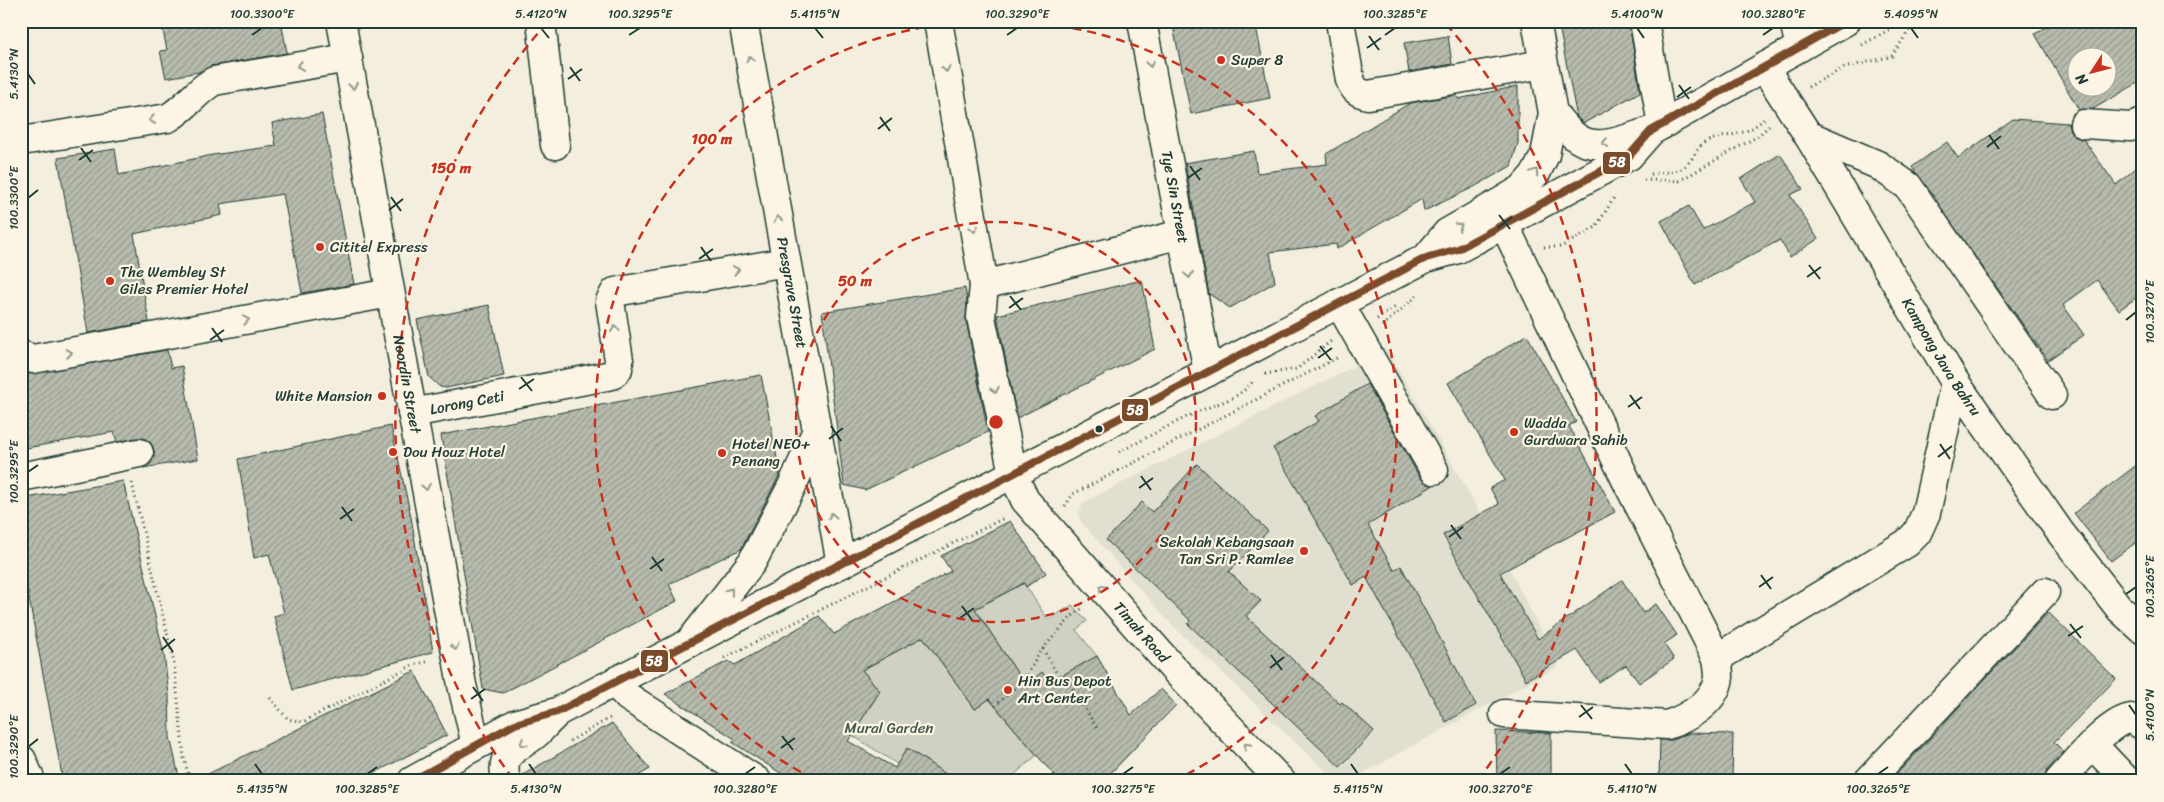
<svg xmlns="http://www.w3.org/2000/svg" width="2164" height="802" viewBox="0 0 2164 802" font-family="Sriracha,sans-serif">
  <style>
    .built { fill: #e1dfd0 }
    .green { fill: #d0d1c2; stroke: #78877b }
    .building { fill: url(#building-hatch); stroke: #1f3d34; fill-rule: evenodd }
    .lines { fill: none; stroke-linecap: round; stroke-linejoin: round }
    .minor-casing { stroke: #1f3d34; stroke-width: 31 }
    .major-casing { stroke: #1f3d34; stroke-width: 31 }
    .path { stroke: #1f3d34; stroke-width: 3; stroke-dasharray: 1 4; stroke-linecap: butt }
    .minor { stroke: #fcf5e5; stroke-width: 28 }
    .major { stroke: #fcf5e5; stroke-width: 28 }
    .bus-1-casing { stroke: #fcf5e5; stroke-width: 11 }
    .bus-1 { stroke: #7a4b2a; stroke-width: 8 }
    .oneway { stroke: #8e998c }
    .ticks { fill: none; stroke: #1f3d34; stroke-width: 2 }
    .ring { fill: none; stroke: #c8321e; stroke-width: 2.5; stroke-dasharray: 9 6 }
    .poi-dot { fill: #c8321e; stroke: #fcf5e5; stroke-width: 2 }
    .bus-dot { fill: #1f3d34; stroke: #fcf5e5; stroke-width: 2 }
    .labels { text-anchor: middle; stroke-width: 4.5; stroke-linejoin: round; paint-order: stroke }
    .poi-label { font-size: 15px; fill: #1f3d34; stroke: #fcf5e5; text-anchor: start }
    .street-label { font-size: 15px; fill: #1f3d34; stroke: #fcf5e5 }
    .park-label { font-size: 15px; fill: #425b50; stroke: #fcf5e5 }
    .centre { fill: #c8321e; stroke: #fcf5e5; stroke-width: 2.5 }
    .ring-label { font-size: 15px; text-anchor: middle; font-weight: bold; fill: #c8321e; stroke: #fcf5e5; stroke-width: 4.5; stroke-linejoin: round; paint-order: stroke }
    .line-badge { stroke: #fcf5e5; stroke-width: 2 }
    .badge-label { font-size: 14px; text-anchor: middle; font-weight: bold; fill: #fff }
    .neatline { fill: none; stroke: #1f3d34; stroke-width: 2 }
    .ticks-label { font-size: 12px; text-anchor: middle; fill: #1f3d34 }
  </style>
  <defs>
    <pattern id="building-hatch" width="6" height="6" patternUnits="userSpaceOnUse" patternTransform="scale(1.25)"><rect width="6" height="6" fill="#b8bcae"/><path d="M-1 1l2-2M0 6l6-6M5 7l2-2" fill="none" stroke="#959a8e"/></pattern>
  </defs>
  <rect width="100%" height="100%" fill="#f3eede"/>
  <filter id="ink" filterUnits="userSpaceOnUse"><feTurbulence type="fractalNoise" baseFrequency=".02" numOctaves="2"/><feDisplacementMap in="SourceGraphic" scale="10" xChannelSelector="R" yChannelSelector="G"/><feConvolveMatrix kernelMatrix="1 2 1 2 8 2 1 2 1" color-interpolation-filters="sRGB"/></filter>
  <g filter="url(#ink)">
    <path class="built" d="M1387,350l94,164 78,152 -210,115h-13l-164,-156 -91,-103 -2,-8 3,-10 8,-5z"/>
    <path class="green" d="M1024,583l24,37 24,-15 15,16 -11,9 21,26 -28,16 11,45 -39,-44 -43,37 39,45 -30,26h-51l-48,-32 -11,15 -45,-29 28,-44 -18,-21 61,-33 52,72 44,-33 -44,-67z"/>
    <path class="building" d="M161,21h120l6,32 -76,13 -12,6 -33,6 -6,-27 7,-1z
      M1172,21h83l15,77 -79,16z
      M1558,21h71l11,71 -56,31 -7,-5z
      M2056,21h87v59l-50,29 -14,1 -44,-76zM2076,58h30v30h-30z
      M1448,36l4,28 -43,8 -5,-29z
      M1518,86v57l-7,23 -37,21 -50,24 -2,-12 -85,50 -1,-5 -66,8 5,30 -45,26 -21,-14 -24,-131 69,-12 3,22 70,-9 -1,-10 84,-51 47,-8 1,4z
      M322,114l32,170 -52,9 -19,-99 -63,10 2,11 -88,19 15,88 -61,11 -30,-175 57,-9 4,26 93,-20 64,-9 -4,-23z
      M2013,119l55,4 2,8 6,6 8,3 32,45 27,-23v131l-24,17 -22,-30 -34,25 21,30 -36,25 -136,-193 35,-25 11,16z
      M1780,154l23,35 -13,6 28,44 -28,18 -10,-17 -85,45 -34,-64 28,-15 14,24 52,-28 -14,-23z
      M1142,280l13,69 -138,69 -20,-103z
      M965,288l2,11 -1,21 22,112 -123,58 -21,-5 -22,-173z
      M489,305l15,71 -58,12 -6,-1 -11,-10 -12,-57z
      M1527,335l49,87 -7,4 46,86 -115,61 38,66 84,-59 21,33 13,-9 21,31 -13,9 10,15 -35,24 -13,-18 -27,17 -22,-32 -51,30 -83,-145 56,-31 -9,-16 15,-8 -57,-97z
      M167,350l4,18 11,-2 16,93 -55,9 7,-4 4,-7v-7l-3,-7 -7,-5h-8l-19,4 -3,-10 -93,17v-74z
      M761,375l19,99 -39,75 -72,35 8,17 -174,92 -20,-4 -42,-254z
      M1367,384l53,94 12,8 -64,39 26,45 7,-4 75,139 -30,17 -80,-145 -13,8 -80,-137 46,-27 -4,-5z
      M391,426l20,91 22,135 -140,38 -19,-74 10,-3 -15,-59 -15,4 -16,-99z
      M2143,460v77l-32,24 -37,-48z
      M1197,464l71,67 -39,41 32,29 -15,15 94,88 2,-2 32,29 -34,36 -152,-143 3,-3 -85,-81 36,-38 10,10z
      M123,481l41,173 5,41 1,42 10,44h-117l-42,-225v-57z
      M1010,521l36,52 -20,14 -2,-4 -49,26 51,77 16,-14 8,10 47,-26 34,59 30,-26 15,16 -73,76h-44l-70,-82 -14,10 -52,-72 -61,33 18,21 -32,50 47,27 12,-20 49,33h-163l-61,-39 3,-3 -70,-45 63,-33 7,4 84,-49 15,18 117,-63 -10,-15z
      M2048,612l68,67 -62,63 10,10 -17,18 -3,11h-154z
      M414,671l33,64 -88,46h-165z
      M612,723l38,46 -21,12h-108v-5z
      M1496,731l55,2v48h-54z
      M1689,733l44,1 -1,47h-73l1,-41h12z
      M2087,773l9,8h-16z"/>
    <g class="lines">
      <defs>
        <g id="minor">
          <path id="s1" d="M341,21l121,664 14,60"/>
          <path d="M541,21l14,124"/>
          <path id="s2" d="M743,21l98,543"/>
          <path id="s3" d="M938,21l46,264 -3,32 32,157 12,26 147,167 109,114"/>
          <path id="s4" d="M1142,21l66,351"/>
          <path d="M1340,21l10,59c4,10 8,13 18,15l175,-31"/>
          <path d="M1644,21l18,104"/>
          <path d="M1794,21l6,26"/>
          <path id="s5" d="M1764,67l44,68 147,247 105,150 60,77 23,21"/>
          <path d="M1553,113c7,8 15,19 24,25 22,15 52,-1 74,-7"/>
          <path d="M2084,124l47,3 12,-4"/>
          <path d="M1808,135l70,30 30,21 144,209"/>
          <path d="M21,141l147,-23c18,-10 28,-27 46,-37l134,-23"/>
          <path d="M1499,203l23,-14 14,-16 9,-18 8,-42 -17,-92"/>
          <path d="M1504,224l122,256 91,178c1,6 2,13 2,19 -3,25 -31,41 -52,48l-163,-11"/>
          <path d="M984,285l197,-51"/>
          <path d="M1339,303l95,167"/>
          <path d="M21,355l12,4 357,-66"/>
          <path id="s6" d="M412,413l200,-38 6,-6 1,-9 -9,-59 5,-9 171,-30"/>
          <path d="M21,477l118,-24"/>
          <path d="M689,643l63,-81 40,-76 25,-56"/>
          <path d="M1717,658l190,-115 10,-10 9,-20 29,-131"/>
          <path d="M615,683l13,14 129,84"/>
          <path d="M2093,745l34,36"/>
          <path d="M1868,781l177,-189"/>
          <path d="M2059,781c17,-18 48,-59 72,-63l12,8"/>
        </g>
        <path id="major" d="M1426,258l21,-25 52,-30
          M22,760l9,21
          M412,781l103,-57 42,-12 869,-454 32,-9 171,-93 22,-25 195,-110
          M506,781c-7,-31 11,-31 30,-47 6,-5 11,-12 17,-17"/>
      </defs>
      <use href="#minor" class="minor-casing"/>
      <use href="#major" class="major-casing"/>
      <path class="path" d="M1862,45l43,-24
        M1808,87l36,-19 48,-12 18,-27 10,-5 23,-3
        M1651,174c14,-2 29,-1 39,-13 6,-7 8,-16 18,-20 24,-9 36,-3 57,-23
        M1644,180l35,1 79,-45 11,-10
        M1544,247h17l35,-20 19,-31
        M1377,319l20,-13
        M1382,326l35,-30
        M1265,374l32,-5 34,-28
        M1119,452c28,-14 55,-30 83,-42 21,-9 37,-11 52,-30
        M132,483l42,180 10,95 6,23
        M1065,506l8,-12 266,-137
        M1043,649l13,23 11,8 30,48
        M724,658l280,-140
        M270,698l18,21 15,3 110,-57 17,-4
        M995,706l31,-29 14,-25 31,-35 13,-10
        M570,741l40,-23"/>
      <use href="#minor" class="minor"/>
      <use href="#major" class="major"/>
      <defs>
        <path id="bus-1" d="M412,781l103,-57 42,-12 869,-454 32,-9 171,-93 22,-25 195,-110"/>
      </defs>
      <use href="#bus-1" class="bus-1-casing"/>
      <use href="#bus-1" class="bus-1"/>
    </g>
    <defs><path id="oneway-chevron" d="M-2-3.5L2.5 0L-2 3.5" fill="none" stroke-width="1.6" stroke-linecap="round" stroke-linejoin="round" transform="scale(1.25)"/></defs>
    <g class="oneway">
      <use href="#oneway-chevron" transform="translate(750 59) rotate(-100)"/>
      <use href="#oneway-chevron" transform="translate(1150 64) rotate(80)"/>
      <use href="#oneway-chevron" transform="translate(300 66) rotate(171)"/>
      <use href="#oneway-chevron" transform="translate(946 69) rotate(80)"/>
      <use href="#oneway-chevron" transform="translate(353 86) rotate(80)"/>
      <use href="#oneway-chevron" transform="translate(152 120) rotate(171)"/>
      <use href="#oneway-chevron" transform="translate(1605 143) rotate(172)"/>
      <use href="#oneway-chevron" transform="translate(1535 172) rotate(-56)"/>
      <use href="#oneway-chevron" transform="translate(778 219) rotate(-100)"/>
      <use href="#oneway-chevron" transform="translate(1459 226) rotate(-30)"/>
      <use href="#oneway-chevron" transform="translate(974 229) rotate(80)"/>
      <use href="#oneway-chevron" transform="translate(736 270) rotate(-10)"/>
      <use href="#oneway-chevron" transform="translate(1189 275) rotate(79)"/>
      <use href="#oneway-chevron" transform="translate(246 320) rotate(-11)"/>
      <use href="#oneway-chevron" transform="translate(615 329) rotate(-98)"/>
      <use href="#oneway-chevron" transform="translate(69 353) rotate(-10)"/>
      <use href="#oneway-chevron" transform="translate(995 390) rotate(79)"/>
      <use href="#oneway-chevron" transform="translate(426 487) rotate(80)"/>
      <use href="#oneway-chevron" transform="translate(832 516) rotate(-100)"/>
      <use href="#oneway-chevron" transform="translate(1102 588) rotate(-131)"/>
      <use href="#oneway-chevron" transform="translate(730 591) rotate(-52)"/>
      <use href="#oneway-chevron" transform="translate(455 647) rotate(80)"/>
      <use href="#oneway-chevron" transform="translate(523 743) rotate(147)"/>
      <use href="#oneway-chevron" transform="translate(1247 746) rotate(-134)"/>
    </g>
  </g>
  <path class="ticks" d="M541,28l8,10M815,28l8,10M1637,28l7,10M1911,28l7,10M252,35l10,-7M629,35l11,-7M1007,35l10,-7M1385,35l10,-7M1763,35l10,-7M1369,36l10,14M1367,48l14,-10M570,67l10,14M28,74l7,10M568,79l14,-10M1679,85l10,14M1677,97l14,-10M880,117l10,14M878,129l14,-11M1989,135l10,14M1987,147l14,-11M81,148l10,14M79,160l14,-10M1190,166l10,14M1188,178l14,-10M391,197l10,14M28,198l10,-8M389,210l14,-11M1499,215l11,14M1498,228l14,-11M701,247l10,14M699,259l14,-10M1809,265l11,14M1807,277l14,-10M1010,296l11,14M1009,308l14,-10M2126,320l10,-8M212,328l10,14M210,340l14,-10M1320,346l11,14M1318,358l14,-10M521,377l11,14M519,389l15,-10M1630,395l10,14M1628,407l14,-10M831,426l10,15M829,439l14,-11M1940,444l10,15M1938,457l14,-11M28,472l10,-7M1141,476l10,14M1139,488l14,-10M342,507l10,14M340,519l14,-10M1451,525l10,14M1449,537l14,-10M652,557l10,14M650,569l14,-10M1761,575l10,14M1759,587l14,-10M2126,594l10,-7M962,606l10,14M960,618l14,-10M2070,624l11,14M2068,636l15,-10M163,637l10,15M161,650l14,-11M1271,655l11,15M1270,668l14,-11M473,687l10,14M471,699l14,-10M1581,705l11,14M2129,705l7,10M1579,717l14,-10M782,736l11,14M28,747l10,-8M781,748l14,-10M255,764l7,10M529,764l7,10M1351,764l7,10M1625,764l7,10M367,774l10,-7M745,774l10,-7M1123,774l10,-7M1500,774l10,-7M1878,774l10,-7"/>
  <g class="ring">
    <circle cx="996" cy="422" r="200"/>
    <path d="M814 779A401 401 0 0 1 979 21M1013 21A401 401 0 0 1 1178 779"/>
    <path d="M513 779A601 601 0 0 1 546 24M1446 24A601 601 0 0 1 1479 779"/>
  </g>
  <g class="poi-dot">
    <circle cx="1221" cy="60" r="5"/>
    <circle cx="320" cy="247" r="5"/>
    <circle cx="110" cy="281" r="5"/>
    <circle cx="382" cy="396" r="5"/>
    <circle cx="1514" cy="432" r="5"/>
    <circle cx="393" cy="452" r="5"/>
    <circle cx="722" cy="453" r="5"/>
    <circle cx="1304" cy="551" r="5"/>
    <circle cx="1008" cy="690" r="5"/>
  </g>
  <circle class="bus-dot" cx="1099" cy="429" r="4.5"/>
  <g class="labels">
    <g class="poi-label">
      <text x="1231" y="65">Super 8</text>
      <text x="330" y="252">Cititel Express</text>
      <text x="120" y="277">The Wembley St<tspan x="120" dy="17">Giles Premier Hotel</tspan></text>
      <text x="372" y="401" text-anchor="end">White Mansion</text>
      <text x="1524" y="428">Wadda<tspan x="1524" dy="17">Gurdwara Sahib</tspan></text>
      <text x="732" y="449">Hotel NEO+<tspan x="732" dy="17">Penang</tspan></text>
      <text x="403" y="457">Dou Houz Hotel</text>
      <text x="1294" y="547" text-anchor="end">Sekolah Kebangsaan<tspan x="1294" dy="17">Tan Sri P. Ramlee</tspan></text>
      <text x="1018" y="686">Hin Bus Depot<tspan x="1018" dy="17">Art Center</tspan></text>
    </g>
    <g class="street-label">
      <text dy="5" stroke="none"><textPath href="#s4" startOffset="179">Tye Sin Street</textPath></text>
      <text dy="5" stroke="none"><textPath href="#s2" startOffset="276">Presgrave Street</textPath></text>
      <text dy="5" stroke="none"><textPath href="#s5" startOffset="340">Kampong Java Bahru</textPath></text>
      <text dy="5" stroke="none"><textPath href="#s1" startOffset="369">Noordin Street</textPath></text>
      <text dy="5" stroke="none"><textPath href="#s6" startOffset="56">Lorong Ceti</textPath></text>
      <text dy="5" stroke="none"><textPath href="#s3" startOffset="665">Timah Road</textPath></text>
    </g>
    <g class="park-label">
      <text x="889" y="733">Mural Garden</text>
    </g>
  </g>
  <circle cx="996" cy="422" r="8" class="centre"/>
  <g class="ring-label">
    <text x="712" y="144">100 m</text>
    <text x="451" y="173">150 m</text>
    <text x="855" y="286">50 m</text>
  </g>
  <g class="line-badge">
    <rect x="1602" y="151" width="29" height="24" rx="5" fill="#7a4b2a"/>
    <rect x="1121" y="398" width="28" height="24" rx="5" fill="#7a4b2a"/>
    <rect x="640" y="649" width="29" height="24" rx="5" fill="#7a4b2a"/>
  </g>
  <g class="badge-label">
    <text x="1617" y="167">58</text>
    <text x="1135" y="415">58</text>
    <text x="654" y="666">58</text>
  </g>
  <rect width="2164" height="802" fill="none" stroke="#fcf5e5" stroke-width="55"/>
  <g transform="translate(2092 72) rotate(234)"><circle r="24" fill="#fcf5e5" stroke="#a4ab9e"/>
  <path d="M0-4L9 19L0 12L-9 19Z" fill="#c8321e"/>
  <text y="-8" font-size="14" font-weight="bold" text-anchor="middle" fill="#1f3d34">N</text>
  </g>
  <rect x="28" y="28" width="2108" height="746" class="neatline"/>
  <g class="ticks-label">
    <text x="262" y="18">100.3300°E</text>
    <text x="541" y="18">5.4120°N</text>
    <text x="640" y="18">100.3295°E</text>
    <text x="815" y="18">5.4115°N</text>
    <text x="1017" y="18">100.3290°E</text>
    <text x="1395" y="18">100.3285°E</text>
    <text x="1637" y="18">5.4100°N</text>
    <text x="1773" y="18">100.3280°E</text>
    <text x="1911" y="18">5.4095°N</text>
    <text transform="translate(14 74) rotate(-90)" y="4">5.4130°N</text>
    <text transform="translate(14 198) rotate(-90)" y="4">100.3300°E</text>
    <text transform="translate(2150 312) rotate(-90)" y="4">100.3270°E</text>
    <text transform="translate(14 472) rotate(-90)" y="4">100.3295°E</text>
    <text transform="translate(2150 587) rotate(-90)" y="4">100.3265°E</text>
    <text transform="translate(2150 715) rotate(-90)" y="4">5.4100°N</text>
    <text transform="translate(14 747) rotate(-90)" y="4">100.3290°E</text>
    <text x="262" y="793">5.4135°N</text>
    <text x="367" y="793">100.3285°E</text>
    <text x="536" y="793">5.4130°N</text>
    <text x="745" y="793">100.3280°E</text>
    <text x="1123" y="793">100.3275°E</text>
    <text x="1358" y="793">5.4115°N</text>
    <text x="1500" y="793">100.3270°E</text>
    <text x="1632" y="793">5.4110°N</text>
    <text x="1878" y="793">100.3265°E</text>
  </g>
</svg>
